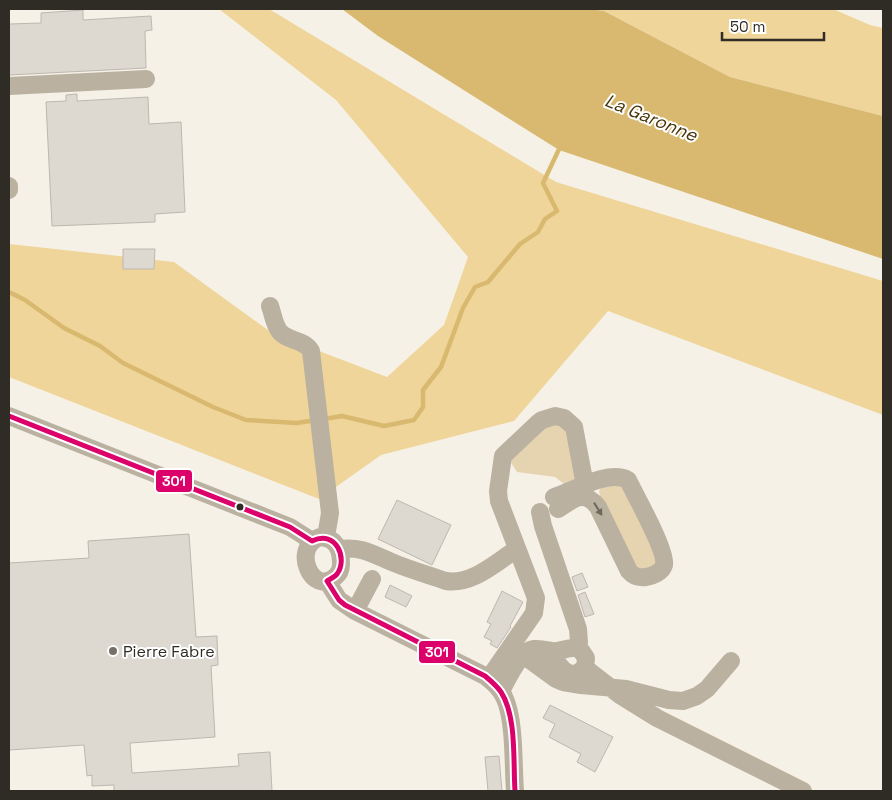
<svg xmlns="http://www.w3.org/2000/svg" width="892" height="800" viewBox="0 0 892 800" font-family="'Space Grotesk',sans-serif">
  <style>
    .green { fill: #e6d4b1 }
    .forest { fill: #efd59a }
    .water { fill: #d9b96f }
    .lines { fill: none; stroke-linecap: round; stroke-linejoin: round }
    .stream { stroke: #d9b96f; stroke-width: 4.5 }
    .building { fill: #ddd9d1; stroke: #bcb8b0 }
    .minor { stroke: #bab1a1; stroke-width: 18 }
    .bus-1-casing { stroke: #fff; stroke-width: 9 }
    .bus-1 { stroke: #dc006b; stroke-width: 5 }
    .oneway { fill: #6e685d }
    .bus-dot { fill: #2f2c25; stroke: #fff; stroke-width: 2 }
    .poi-dot { fill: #757169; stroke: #fff; stroke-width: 2 }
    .labels { text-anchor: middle; stroke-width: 4; stroke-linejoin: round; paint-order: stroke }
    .poi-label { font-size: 16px; fill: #2f2c25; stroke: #fff; text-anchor: start }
    .water-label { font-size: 18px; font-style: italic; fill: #473509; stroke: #fff }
    .line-badge { stroke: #fff; stroke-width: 2 }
    .badge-label { font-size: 14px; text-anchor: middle; font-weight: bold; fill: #fff }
  </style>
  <rect width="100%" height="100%" fill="#f6f1e7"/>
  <path class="green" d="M559,424l7,3 12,51 -14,6 -9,-7 -38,-5 -7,-11 31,-33z
    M603,485l22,1 34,77 -19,10 -38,-69 -3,-13z"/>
  <path class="forest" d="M219,9h50l287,173 327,99v134l-275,-104 -94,110 -133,34 -62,44 -310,-122v-133l165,18 98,71 115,44 57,-52 24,-68 -132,-157z
    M590,9h243l37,16 13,3v88l-153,-39 -126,-66z"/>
  <path class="water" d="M342,9h248l14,2 126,66 153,39v143l-324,-109 -181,-114z"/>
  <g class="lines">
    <path class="stream" d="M9,292l16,8 39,28 36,18 23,17 90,44 33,13 51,3 19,-3
      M324,419l18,-3 42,10 30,-6 9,-13v-17l18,-23 22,-59 12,-21 13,-5 32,-38 18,-12 7,-13 12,-8 -14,-28 18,-38"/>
  </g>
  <path class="building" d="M83,10v10l68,-4 1,14 -7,1 1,37 -137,7v-51l32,-1v-10z
    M77,94v7l71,-4 1,27 32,-2 4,90 -30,2v8l-103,4 -6,-124 20,-1v-6z
    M123,249h32l-1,20h-31z
    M397,500l54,25 -19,40 -54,-26z
    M189,534l7,103 21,-1 1,29 -7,1 4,71 -85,6 2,30 107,-7 -1,-12 32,-2 2,39h-158v-6l-22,1v-11l-5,1 -3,-31 -75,5v-187l80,-5 -1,-17z
    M582,573l6,14 -11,4 -5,-14z
    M390,585l22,11 -6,11 -21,-10z
    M502,591l21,11 -13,24 1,1 -14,21 -7,-4 2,-3 -8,-4 7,-13 -4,-2z
    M585,592l9,22 -9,3 -7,-22z
    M550,705l63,32 -18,35 -18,-10 4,-8 -32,-17 6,-13 -12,-6z
    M499,756l3,35h-14l-3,-34z"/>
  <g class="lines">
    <path class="minor" d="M9,86l137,-7
      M9,186v4
      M270,306c3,8 4,19 10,26 9,10 24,7 31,19l19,162 -4,24
      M9,416l281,111 22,14
      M554,497c19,-6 55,-28 74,-17 7,15 39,71 36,85 -2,7 -11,11 -18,12 -7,1 -13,-1 -17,-6l-31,-64c-14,-18 -24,-8 -40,2
      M540,512l3,14 35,103 1,13 -3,6
      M320,537c16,1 21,12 21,27 0,5 -2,10 -6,13 -22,20 -45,-29 -15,-40z
      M339,549c24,-3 35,6 55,14 17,7 35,12 52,18 27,4 50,-19 71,-32
      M327,581l12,19 16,11 130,65c9,7 16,13 20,23 10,23 8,67 10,92
      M355,611l17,-32
      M523,655l33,24 7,3 18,3 45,4 43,11 14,1 14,-5 10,-7 24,-28
      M585,668l35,27 37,23 146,73
      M489,678l45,-65 2,-15 -37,-97 -1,-10 5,-35 35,-33 4,-3 13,-4 9,2 10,9 11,58
      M501,691c7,-12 18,-40 33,-42 7,-1 15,3 23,2 8,-1 14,-5 23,-2l6,9 -1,10 -9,6c-15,1 -18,-14 -29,-23"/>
    <defs>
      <path id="bus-1" d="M9,416l281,111 22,14c25,-12 36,19 25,33 -2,3 -7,5 -10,7l12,19 6,5 140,71c6,5 12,10 16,16 16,25 12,70 14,99"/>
    </defs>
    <use href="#bus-1" class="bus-1-casing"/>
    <use href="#bus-1" class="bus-1"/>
  </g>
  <defs><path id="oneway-solid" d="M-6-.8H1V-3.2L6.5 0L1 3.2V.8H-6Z" transform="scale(1.25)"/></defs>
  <use class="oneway" href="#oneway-solid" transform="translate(598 509) rotate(58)"/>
  <circle class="bus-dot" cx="240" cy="507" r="4.5"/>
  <circle class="poi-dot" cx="113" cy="651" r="5"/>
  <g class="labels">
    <g class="poi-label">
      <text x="123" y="657">Pierre Fabre</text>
    </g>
    <g class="water-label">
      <text transform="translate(651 118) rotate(22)" y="6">La Garonne</text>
    </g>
  </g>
  <g class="line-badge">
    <rect x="155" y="469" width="38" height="24" rx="5" fill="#dc006b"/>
    <rect x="418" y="640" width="38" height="24" rx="5" fill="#dc006b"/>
  </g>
  <g class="badge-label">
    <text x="174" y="486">301</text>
    <text x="437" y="657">301</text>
  </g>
  <rect width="892" height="800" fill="none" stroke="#2f2c25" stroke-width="20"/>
  <path d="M722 32v8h102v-8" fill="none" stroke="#2f2c25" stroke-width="2.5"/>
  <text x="730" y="32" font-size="15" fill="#2f2c25" stroke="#ffffff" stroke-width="4" paint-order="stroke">50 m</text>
</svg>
